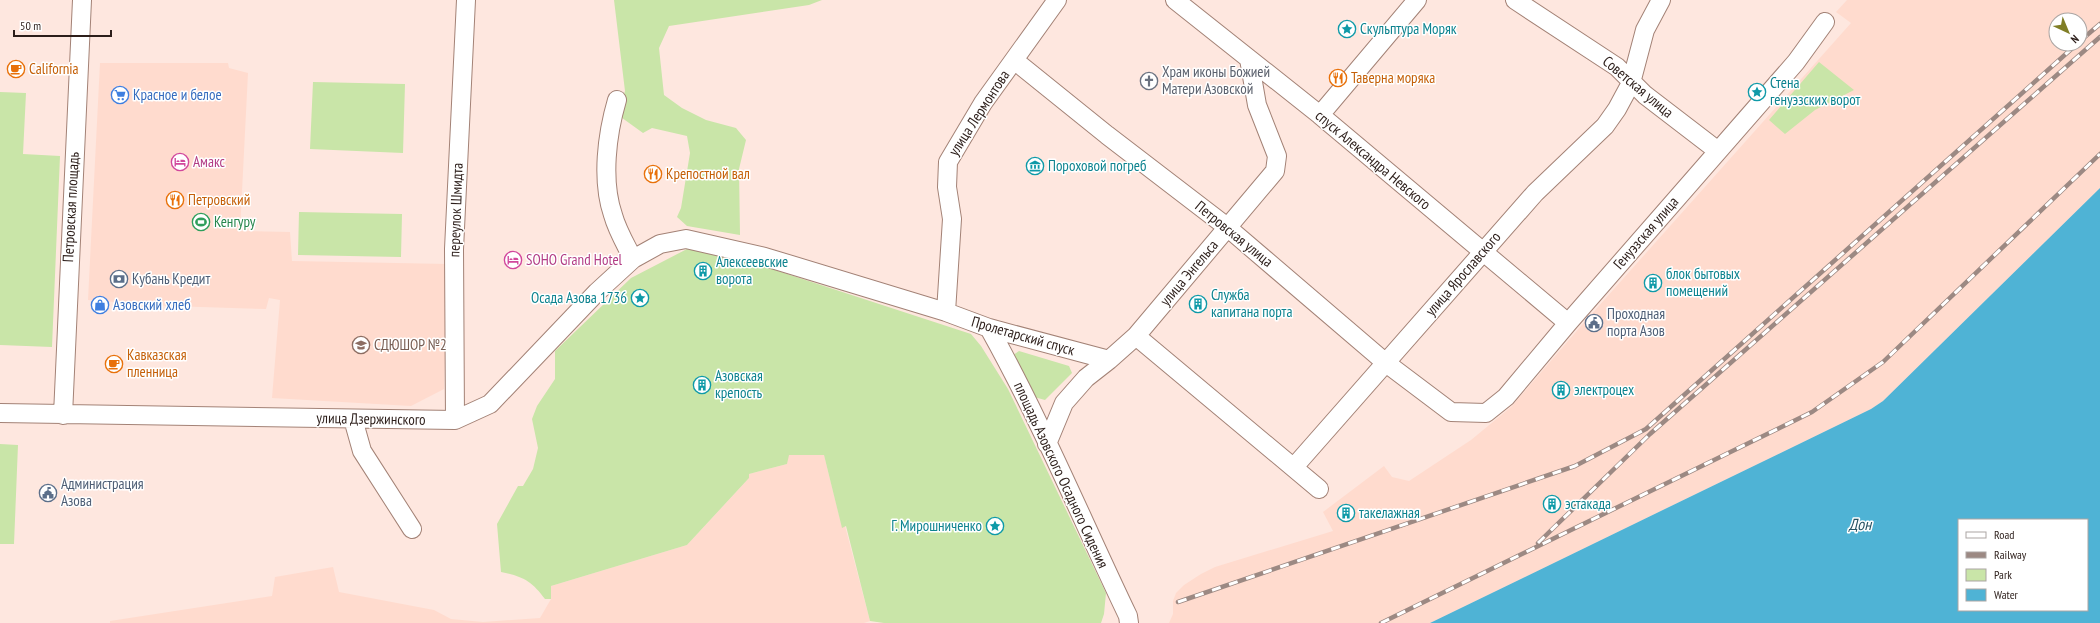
<svg xmlns="http://www.w3.org/2000/svg" width="2100" height="623" viewBox="0 0 2100 623" font-family="'PT Sans Narrow',sans-serif">
  <style>
    .built { fill: #ffdbce; fill-rule: evenodd }
    .green { fill: #c9e5a8 }
    .water { fill: #4fb3d5; fill-rule: evenodd }
    .lines { fill: none; stroke-linecap: round; stroke-linejoin: round }
    .minor-casing { stroke: #a38276; stroke-width: 20 }
    .minor { stroke: #fff; stroke-width: 18 }
    .rail-casing { stroke: #9c8983; stroke-width: 4.5 }
    .rail { stroke: #fff; stroke-width: 3; stroke-dasharray: 9; stroke-linecap: butt }
    .labels { text-anchor: middle; stroke-width: 3; stroke-linejoin: round; paint-order: stroke }
    .culture-label { font-size: 15px; fill: #0d838f; stroke: #fff; text-anchor: start }
    .food-label { font-size: 15px; fill: #c56008; stroke: #fff; text-anchor: start }
    .worship-label { font-size: 15px; fill: #5b616d; stroke: #fff; text-anchor: start }
    .street-label { font-size: 15px; fill: #2c1e1a; stroke: #fff }
    .shop-label { font-size: 15px; fill: #366cbe; stroke: #fff; text-anchor: start }
    .hotel-label { font-size: 15px; fill: #b23c85; stroke: #fff; text-anchor: start }
    .leisure-label { font-size: 15px; fill: #27864d; stroke: #fff; text-anchor: start }
    .service-label { font-size: 15px; fill: #4e5e75; stroke: #fff; text-anchor: start }
    .education-label { font-size: 15px; fill: #785e54; stroke: #fff; text-anchor: start }
    .water-label { font-size: 16px; font-style: italic; fill: #285363; stroke: #fff }
  </style>
  <rect width="100%" height="100%" fill="#fee7df"/>
  <path class="built" d="M1847,0h253v188l-217,213 -12,8 -441,214h-261l4,-9v-13l3,-8 8,-8 17,-11 14,-7 118,-36 -10,-19 61,-46 8,11 17,4 62,-41 40,-33 70,-81 270,-303 -15,-11zM2056,20h24v24h-24z
    M100,63h128l1,5 19,5 -8,158 50,1 2,29 156,3 -4,125 -33,17 -139,-8 8,-98 -11,-2 -3,11 -97,-3 -81,-6z
    M788,455h36l18,72 3,-1 25,95 -6,2h-754v-2l162,-25 3,-19 58,-10 6,25 95,18 17,9 32,3 57,-4 11,-19v-13l136,-41 62,-67v-4l38,-10z"/>
  <path class="green" d="M614,0h208l-13,5 -140,21 -10,22 5,47 18,13 24,12 30,8 10,12 -7,29 1,66 -53,-9 -10,-9 4,-9 9,-55 -3,-17 -35,-8 -9,5 -25,-18 7,-24z
    M1819,62l35,28 -39,20 -30,24 -16,-14z
    M313,82l92,2 -2,69 -93,-4z
    M0,92l26,1 -3,61 37,2 -8,191 -52,-2z
    M299,212l103,2 -1,43 -103,-2z
    M687,249l45,7 239,78 10,12 27,43 98,204 -2,21 -3,9h-217l-14,-2 -24,-95 -4,2 -18,-73h-35l-2,9 -38,10v4l-62,67 -136,41v13h-6c-13,-18 -23,-23 -44,-27l-4,-48 21,-38h5l10,-17 5,-21 -6,-29 5,-13 18,-27v-28l76,-73z
    M1019,351l50,15 3,7 -27,27 -11,-3 -21,-42z
    M0,444l18,1 -4,99h-14z"/>
  <path class="water" d="M2100,188v435h-670l441,-214 12,-8zM1959,520h128v90h-128z"/>
  <g class="lines">
    <defs>
      <path id="minor" d="M1175,0l145,115 248,208
        M1515,0l102,67 28,28 73,56
        M1014,60l93,75 120,92 159,136 65,49 35,1 20,-16 62,-74 228,-261 29,-40
        M617,100c-10,34 -16,80 -4,115 4,15 13,30 20,44
        M1320,115l97,-115
        M946,312l6,-93 -5,-32 1,-25 35,-59 74,-103
        M989,328c52,93 93,192 139,288l1,7
        M1136,336l183,153
        M0,413l455,7 35,-16 107,-112 36,-33 27,-15 26,-5 79,18 181,55 43,16 120,32 27,-24 139,-165 2,-15 -20,-51 -8,-46
        M63,415l19,-415
        M353,419l9,32 50,78
        M455,420l-1,-171 12,-249
        M1047,444l17,-41 22,-25 23,-18
        M1294,467l241,-274 70,-67 12,-17 14,-26 14,-53 16,-30"/>
    </defs>
    <use href="#minor" class="minor-casing"/>
    <use href="#minor" class="minor"/>
    <defs>
      <path id="rail" d="M2080,41l20,-17
        M1538,543l112,-109 450,-397
        M1178,602l397,-136 71,-37 431,-385
        M1381,623l431,-211 71,-50 217,-208"/>
    </defs>
    <use href="#rail" class="rail-casing"/>
    <use href="#rail" class="rail"/>
  </g>
  <defs>
    <symbol id="sight-ring" viewBox="-11 -11 22 22"><circle r="9.5" fill="#fff" stroke="#0f9aa8" stroke-width="1.5"/><path d="M0-6L1.8-2.2L6-1.7L2.9 1.2L3.7 5.4L0 3.3L-3.7 5.4L-2.9 1.2L-6-1.7L-1.8-2.2Z" fill="#0f9aa8"/></symbol>
    <symbol id="cafe-ring" viewBox="-11 -11 22 22"><circle r="9.5" fill="#fff" stroke="#e8710a" stroke-width="1.5"/><path d="M-5.5-4.5H6V0H3Q3 3.5 0 3.5H-2.5Q-5.5 3.5-5.5 0ZM3-3.2v2h1.7v-2ZM-6 4.5H4V6H-6Z" fill="#e8710a"/></symbol>
    <symbol id="restaurant-ring" viewBox="-11 -11 22 22"><circle r="9.5" fill="#fff" stroke="#e8710a" stroke-width="1.5"/><path d="M-5-6h1v4h1v-4h1v4h1v-4h1v5L-1.5 .5V6h-2V.5L-5-1ZM5-6V6H3V1.5H1.5Q1.5-4 5-6Z" fill="#e8710a"/></symbol>
    <symbol id="church-ring" viewBox="-11 -11 22 22"><circle r="9.5" fill="#fff" stroke="#6b7280" stroke-width="1.5"/><path d="M-1.2-6h2.4v3.5h3.3v2.4h-3.3V6h-2.4V-.1h-3.3v-2.4h3.3Z" fill="#6b7280"/></symbol>
    <symbol id="supermarket-ring" viewBox="-11 -11 22 22"><circle r="9.5" fill="#fff" stroke="#3f7fe0" stroke-width="1.5"/><path d="M-6-5.5h2.5l.6 2H6L4.5 2H-2.5L-4.4-4H-6ZM-1.5 3.2a1.3 1.3 0 1 0 .1 0ZM3 3.2a1.3 1.3 0 1 0 .1 0Z" fill="#3f7fe0"/></symbol>
    <symbol id="hotel-ring" viewBox="-11 -11 22 22"><circle r="9.5" fill="#fff" stroke="#d1479c" stroke-width="1.5"/><path d="M-6-4.5h1.5V1H6V5H4.5V3h-9V5H-6ZM-4 0a1.8 1.8 0 1 1 3.6 0ZM.5 0V-2.5h3Q6-2.5 6 0Z" fill="#d1479c"/></symbol>
    <symbol id="museum-ring" viewBox="-11 -11 22 22"><circle r="9.5" fill="#fff" stroke="#0f9aa8" stroke-width="1.5"/><path d="M0-6L6-3V-2H-6V-3ZM-5-1h2V3h-2ZM-1-1h2V3h-2ZM3-1h2V3H3ZM-6 4H6V6H-6Z" fill="#0f9aa8"/></symbol>
    <symbol id="stadium-ring" viewBox="-11 -11 22 22"><circle r="9.5" fill="#fff" stroke="#2e9e5b" stroke-width="1.5"/><path d="M0-5a6.5 5 0 1 0 0 10a6.5 5 0 1 0 0-10ZM-3.5-1.8h7v3.6h-7Z" fill="#2e9e5b"/></symbol>
    <symbol id="building-ring" viewBox="-11 -11 22 22"><circle r="9.5" fill="#fff" stroke="#0f9aa8" stroke-width="1.5"/><path d="M-4-6H4V6H1V3H-1V6H-4ZM-2.5-4.3h1.7v1.8h-1.7ZM.8-4.3h1.7v1.8H.8ZM-2.5-1h1.7V.8h-1.7ZM.8-1h1.7V.8H.8Z" fill="#0f9aa8"/></symbol>
    <symbol id="bank-ring" viewBox="-11 -11 22 22"><circle r="9.5" fill="#fff" stroke="#5c6f8a" stroke-width="1.5"/><path d="M-6-4H6V4H-6ZM0-2.3a2.3 2.3 0 1 0 0 4.6a2.3 2.3 0 1 0 0-4.6Z" fill="#5c6f8a"/></symbol>
    <symbol id="shop-ring" viewBox="-11 -11 22 22"><circle r="9.5" fill="#fff" stroke="#3f7fe0" stroke-width="1.5"/><path d="M-5-2.5h2.3a2.7 3.5 0 0 1 5.4 0H5L5.5 6h-11ZM-1.5-2.5h3a1.5 2.3 0 0 0-3 0Z" fill="#3f7fe0"/></symbol>
    <symbol id="civic-ring" viewBox="-11 -11 22 22"><circle r="9.5" fill="#fff" stroke="#5c6f8a" stroke-width="1.5"/><path d="M-.6-6.5H3V-4.5H.6V-3L4-1V1h2V6H-6V1h2V-1L-.6-3ZM-1.2 2.5V6h2.4V2.5Z" fill="#5c6f8a"/></symbol>
    <symbol id="school-ring" viewBox="-11 -11 22 22"><circle r="9.5" fill="#fff" stroke="#8d6e63" stroke-width="1.5"/><path d="M0-5L7-2L0 1L-7-2ZM-4 1L0 2.5L4 1V4Q0 6-4 4Z" fill="#8d6e63"/></symbol>
  </defs>
  <g fill-rule="evenodd">
    <use href="#sight-ring" x="1337" y="19" width="20" height="20"/>
    <use href="#cafe-ring" x="6" y="59" width="20" height="20"/>
    <use href="#restaurant-ring" x="1328" y="68" width="20" height="20"/>
    <use href="#church-ring" x="1139" y="71" width="20" height="20"/>
    <use href="#sight-ring" x="1747" y="82" width="20" height="20"/>
    <use href="#supermarket-ring" x="110" y="85" width="20" height="20"/>
    <use href="#hotel-ring" x="170" y="152" width="20" height="20"/>
    <use href="#museum-ring" x="1025" y="156" width="20" height="20"/>
    <use href="#restaurant-ring" x="643" y="164" width="20" height="20"/>
    <use href="#restaurant-ring" x="165" y="190" width="20" height="20"/>
    <use href="#stadium-ring" x="191" y="212" width="20" height="20"/>
    <use href="#hotel-ring" x="503" y="250" width="20" height="20"/>
    <use href="#building-ring" x="693" y="261" width="20" height="20"/>
    <use href="#bank-ring" x="109" y="269" width="20" height="20"/>
    <use href="#building-ring" x="1643" y="273" width="20" height="20"/>
    <use href="#sight-ring" x="630" y="288" width="20" height="20"/>
    <use href="#building-ring" x="1188" y="294" width="20" height="20"/>
    <use href="#shop-ring" x="90" y="295" width="20" height="20"/>
    <use href="#civic-ring" x="1584" y="313" width="20" height="20"/>
    <use href="#school-ring" x="351" y="335" width="20" height="20"/>
    <use href="#cafe-ring" x="104" y="354" width="20" height="20"/>
    <use href="#building-ring" x="692" y="375" width="20" height="20"/>
    <use href="#building-ring" x="1551" y="380" width="20" height="20"/>
    <use href="#civic-ring" x="38" y="483" width="20" height="20"/>
    <use href="#building-ring" x="1542" y="494" width="20" height="20"/>
    <use href="#building-ring" x="1336" y="503" width="20" height="20"/>
    <use href="#sight-ring" x="985" y="516" width="20" height="20"/>
  </g>
  <g class="labels">
    <g class="culture-label">
      <text x="1360" y="34">Скульптура Моряк</text>
      <text x="1770" y="88">Стена<tspan x="1770" dy="17">генуэзских ворот</tspan></text>
      <text x="1048" y="171">Пороховой погреб</text>
      <text x="716" y="267">Алексеевские<tspan x="716" dy="17">ворота</tspan></text>
      <text x="1666" y="279">блок бытовых<tspan x="1666" dy="17">помещений</tspan></text>
      <text x="1211" y="300">Служба<tspan x="1211" dy="17">капитана порта</tspan></text>
      <text x="627" y="303" text-anchor="end">Осада Азова 1736</text>
      <text x="715" y="381">Азовская<tspan x="715" dy="17">крепость</tspan></text>
      <text x="1574" y="395">электроцех</text>
      <text x="1565" y="509">эстакада</text>
      <text x="1359" y="518">такелажная</text>
      <text x="982" y="531" text-anchor="end">Г. Мирошниченко</text>
    </g>
    <g class="food-label">
      <text x="29" y="74">California</text>
      <text x="1351" y="83">Таверна моряка</text>
      <text x="666" y="179">Крепостной вал</text>
      <text x="188" y="205">Петровский</text>
      <text x="127" y="360">Кавказская<tspan x="127" dy="17">пленница</tspan></text>
    </g>
    <g class="worship-label">
      <text x="1162" y="77">Храм иконы Божией<tspan x="1162" dy="17">Матери Азовской</tspan></text>
    </g>
    <g class="street-label">
      <text transform="translate(1638 87) rotate(40)" y="5">Советская улица</text>
      <text transform="translate(979 113) rotate(-57)" y="5">улица Лермонтова</text>
      <text transform="translate(1373 160) rotate(40)" y="5">спуск Александра Невского</text>
      <text transform="translate(71 207) rotate(-87)" y="5">Петровская площадь</text>
      <text transform="translate(456 210) rotate(-88)" y="5">переулок Шмидта</text>
      <text transform="translate(1646 233) rotate(-49)" y="5">Генуэзская улица</text>
      <text transform="translate(1234 234) rotate(39)" y="5">Петровская улица</text>
      <text transform="translate(1189 273) rotate(-50)" y="5">улица Энгельса</text>
      <text transform="translate(1463 274) rotate(-49)" y="5">улица Ярославского</text>
      <text transform="translate(1023 336) rotate(16)" y="5">Пролетарский спуск</text>
      <text transform="translate(371 419) rotate(1)" y="5">улица Дзержинского</text>
      <text transform="translate(1061 475) rotate(65)" y="5">площадь Азовского Осадного Сидения</text>
    </g>
    <g class="shop-label">
      <text x="133" y="100">Красное и белое</text>
      <text x="113" y="310">Азовский хлеб</text>
    </g>
    <g class="hotel-label">
      <text x="193" y="167">Амакс</text>
      <text x="526" y="265">SOHO Grand Hotel</text>
    </g>
    <g class="leisure-label">
      <text x="214" y="227">Кенгуру</text>
    </g>
    <g class="service-label">
      <text x="132" y="284">Кубань Кредит</text>
      <text x="1607" y="319">Проходная<tspan x="1607" dy="17">порта Азов</tspan></text>
      <text x="61" y="489">Администрация<tspan x="61" dy="17">Азова</tspan></text>
    </g>
    <g class="education-label">
      <text x="374" y="350">СДЮШОР №2</text>
    </g>
    <g class="water-label">
      <text x="1860" y="530">Дон</text>
    </g>
  </g>
  <rect x="1958" y="519" width="130" height="92" fill="#ffffff" stroke="#aba5a3"/>
  <rect x="1966" y="532" width="20" height="6" fill="#ffffff" stroke="#aba5a3"/>
  <text x="1994" y="539" font-size="12" fill="#2c1e1a">Road</text>
  <rect x="1966" y="552" width="20" height="6" fill="#9c8983" stroke="#aba5a3"/>
  <text x="1994" y="559" font-size="12" fill="#2c1e1a">Railway</text>
  <rect x="1966" y="569" width="20" height="12" fill="#c9e5a8" stroke="#aba5a3"/>
  <text x="1994" y="579" font-size="12" fill="#2c1e1a">Park</text>
  <rect x="1966" y="589" width="20" height="12" fill="#4fb3d5" stroke="#aba5a3"/>
  <text x="1994" y="599" font-size="12" fill="#2c1e1a">Water</text>
  <g transform="translate(2068 32) rotate(136)"><circle r="19" fill="#ffffff" stroke="#aba5a3"/>
  <path d="M0-3L7 15L0 10L-7 15Z" fill="#807e26"/>
  <text y="-6" font-size="11" font-weight="bold" text-anchor="middle" fill="#2c1e1a">N</text>
  </g>
  <path d="M14 30v6h97v-6" fill="none" stroke="#2c1e1a" stroke-width="2"/>
  <text x="20" y="30" font-size="12" fill="#2c1e1a" stroke="#ffffff" stroke-width="3" paint-order="stroke">50 m</text>
</svg>
